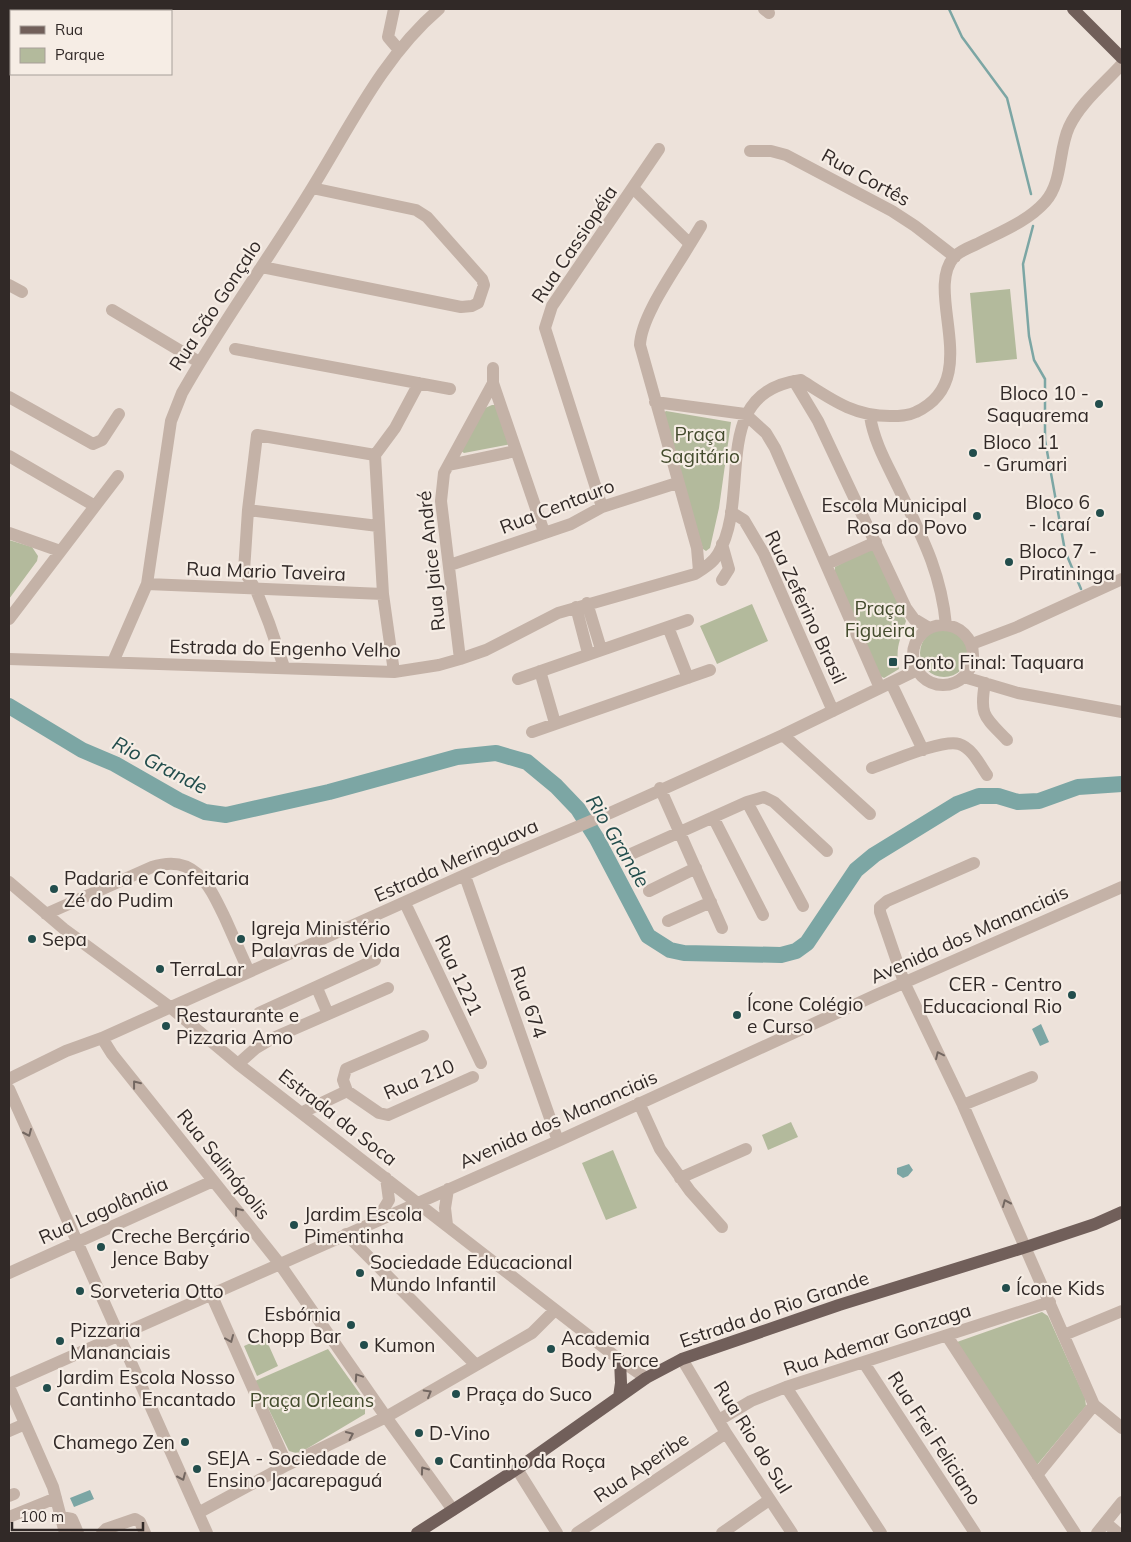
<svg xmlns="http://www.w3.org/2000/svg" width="1131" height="1542" viewBox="0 0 1131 1542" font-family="Mulish,sans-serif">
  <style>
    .green { fill: #b3ba9c }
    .water { fill: #7ca6a4 }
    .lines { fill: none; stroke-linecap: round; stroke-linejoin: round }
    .stream { stroke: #7ca6a4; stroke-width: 2.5 }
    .river { stroke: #7ca6a4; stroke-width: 16 }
    .minor { stroke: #c4b2a7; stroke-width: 12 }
    .major { stroke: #715f5a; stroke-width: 12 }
    .oneway { stroke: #736761 }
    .poi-dot { fill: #224d4c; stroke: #f6ede5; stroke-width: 2 }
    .labels { text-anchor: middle; stroke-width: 4.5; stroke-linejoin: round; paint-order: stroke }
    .street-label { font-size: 19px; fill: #312927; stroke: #f6ede5 }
    .poi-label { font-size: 19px; fill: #312927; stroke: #f6ede5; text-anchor: start }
    .park-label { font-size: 19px; fill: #444c2e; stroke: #f6ede5 }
    .water-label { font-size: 20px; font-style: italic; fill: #224d4c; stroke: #f6ede5 }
  </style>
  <rect width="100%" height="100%" fill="#ede2da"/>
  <path class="green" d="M1010,289l7,70 -41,4 -6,-70z
    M492,405h6l13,39 -47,9 -3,-2 24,-43z
    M666,411l65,11 -12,86 -9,40 -4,3 -3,-2 -41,-135z
    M9,540l23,7 6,9 -1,5 -28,38z
    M868,549l7,3 31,69c-6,20 -11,26 -7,48l-15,9 -4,-2 -45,-104v-5z
    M752,604l16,37 -51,23 -17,-38z
    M920 653a24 24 0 1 1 48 0a24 24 0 1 1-48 0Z
    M791,1122l7,15 -30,13 -6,-15z
    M613,1150l24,58 -31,12 -24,-57z
    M1042,1312l6,4 37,82 1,8 -49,59 -80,-123z
    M265,1337l13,29 -21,10 -13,-30z
    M328,1349l37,52v13l-62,37 -7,2 -7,-2 -34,-70z"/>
  <path class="water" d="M1041,1024l8,18 -9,4 -8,-17z
    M909,1164l4,6 -5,6 -5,2 -6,-4v-6z
    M90,1490l4,9 -20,8 -4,-9z"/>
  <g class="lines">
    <path class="stream" d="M949,9l13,28 45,61 24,96
      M1033,226l-10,38 6,72 5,24 11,19v61l20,111 16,38"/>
    <path class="river" d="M9,706l73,44 33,14 63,36 27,12 21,3 103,-23 128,-35 39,-4 31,9 29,24 22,23 19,30 51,97 22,14 14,3 97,2 15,-4 11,-8 49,-73 18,-15 83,-51 22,-8h19l20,6 21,-1 39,-14 44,-3"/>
    <path class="minor" d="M394,9l-6,28 11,13
      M764,9l5,4
      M750,151h21l15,4 106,56 23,15 40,31
      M634,189l56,55c-15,26 -49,72 -50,101l57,203 2,23
      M690,244l11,-18
      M262,267l199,40 11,-1 6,-3 6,-18 -2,-6 -55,-62 -11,-7 -104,-22
      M9,285l13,7
      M112,310l87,52
      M235,349l215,40
      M493,368v15l51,149
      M794,381l24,40 88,187 8,11 15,9
      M9,397l84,47 9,-4 17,-26
      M655,402l90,12 21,19 9,15 105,240
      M870,416c4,26 17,48 28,71 23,48 43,84 48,138
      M9,456l86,50
      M449,465l67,-14
      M602,507l-57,-179 7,-22 107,-157
      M248,510l130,16
      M731,512l13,8 20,34 69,157
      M9,533l51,18
      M722,544l7,25 -7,11
      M827,564l49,-22
      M450,565l121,-41 31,-17 75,-24
      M147,584l236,10
      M587,603l14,46
      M576,607l12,46
      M9,619l109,-143
      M913 655a30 30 0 1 1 60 0a30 30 0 1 1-60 0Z
      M668,627l20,51
      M972,644l45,-17 105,-48
      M9,659l385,13 45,-7 21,-6 26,-9 72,-37 137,-39c8,-5 18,-11 23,-20 35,-59 -11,-162 83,-174 30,19 52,36 89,36 9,0 18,0 26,-4 69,-32 7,-120 38,-155 6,-6 16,-10 23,-13 23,-12 50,-22 68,-42 18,-20 13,-51 24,-75 11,-24 36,-44 53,-63
      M460,659l-19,-158 3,-28 49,-90
      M113,662l34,-78 24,-163 11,-28c40,-71 88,-136 130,-205 39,-63 71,-131 127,-179
      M284,667l-15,-44 -13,-33 -12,-19 4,-61 9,-75 118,20
      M540,671l15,52
      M394,672l-11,-78 -8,-139 20,-27 24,-45
      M964,677l54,16 104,19
      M518,679l170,-59
      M891,683l32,67
      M985,683c-6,33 0,34 22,57
      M532,732l178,-62
      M783,735l87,79
      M872,768c18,-6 70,-29 87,-24 13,4 21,21 28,31
      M660,788l62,140
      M747,802l56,104
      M713,817l50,98
      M631,854l116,-52 17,-5 10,5 53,49
      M974,863l-87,38 -7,6v5l24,70 59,123 131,300 28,23
      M465,876l93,265
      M9,882l55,47 106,78 68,57 382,296 26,18
      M649,891l47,-23
      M405,903l76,160
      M46,914l106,-47c43,-14 57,18 73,51 8,18 16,36 24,54
      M668,921l43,-19
      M317,988l11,26
      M259,1013l116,-53
      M102,1038l10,16 167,209 107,154 67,93
      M238,1064l18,-16 15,-9 117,-51
      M9,1079l57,-28 36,-13 394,-177 114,-48 173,-78 134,-65
      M9,1089l198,444
      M347,1091l-4,-11 3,-11 77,-33
      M639,1103l21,46 30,42 32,36
      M963,1105l69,-28
      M303,1112l44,-21 32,22 9,2 85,-38
      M680,1178l66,-29
      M377,1220l12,-20 -3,-22
      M447,1225l-2,-17 3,-19
      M346,1234l130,131
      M9,1273l204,-92
      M211,1294l76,171
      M1064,1335l58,-24
      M947,1336l128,197
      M682,1359l44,74 66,100
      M864,1363l111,170
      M9,1384l549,-243 318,-146 246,-108
      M9,1387l44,100 12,46
      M786,1387l95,146
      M719,1420l32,-19 35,-14 264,-85
      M9,1431l16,-7
      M517,1469l40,64
      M1037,1475l57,-70
      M9,1496l5,-2
      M198,1513l89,-48 99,-48 146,-84 23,-23
      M9,1517l47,-19
      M61,1517l11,2 6,14
      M1106,1523l12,10
      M102,1533l4,-4 29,-10 5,3 5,11
      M577,1533l149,-100
      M722,1533l47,-33
      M1097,1533l25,-31"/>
    <path class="major" d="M1073,9l49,49
      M619,1397l2,-14 -1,-23
      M417,1533l100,-64 129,-91 36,-19 157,-54 187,-58 69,-23 27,-12"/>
  </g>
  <defs><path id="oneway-chevron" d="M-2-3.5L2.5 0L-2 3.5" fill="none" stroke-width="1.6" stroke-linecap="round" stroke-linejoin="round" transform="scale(1.25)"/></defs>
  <g class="oneway">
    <use href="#oneway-chevron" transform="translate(939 1055) rotate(-115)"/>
    <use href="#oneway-chevron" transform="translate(136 1084) rotate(-128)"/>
    <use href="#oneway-chevron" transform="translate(28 1133) rotate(66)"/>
    <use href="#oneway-chevron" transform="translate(1006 1203) rotate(-114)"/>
    <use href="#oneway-chevron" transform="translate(238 1211) rotate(-128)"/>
    <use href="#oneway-chevron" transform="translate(230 1339) rotate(67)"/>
    <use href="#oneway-chevron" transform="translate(358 1377) rotate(-124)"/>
    <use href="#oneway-chevron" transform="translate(428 1393) rotate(-30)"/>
    <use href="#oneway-chevron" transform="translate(350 1435) rotate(-25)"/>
    <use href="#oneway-chevron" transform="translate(424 1470) rotate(-126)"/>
    <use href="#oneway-chevron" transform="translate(182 1477) rotate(66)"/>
  </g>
  <g class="poi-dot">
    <circle cx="1099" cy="404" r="5"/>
    <circle cx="973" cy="453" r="5"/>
    <circle cx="1100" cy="513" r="5"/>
    <circle cx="977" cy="516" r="5"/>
    <circle cx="1009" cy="562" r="5"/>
    <rect x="888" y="657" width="10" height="10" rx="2.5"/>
    <circle cx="54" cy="889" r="5"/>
    <circle cx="32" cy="939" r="5"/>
    <circle cx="241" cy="939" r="5"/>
    <circle cx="160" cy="969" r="5"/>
    <circle cx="1072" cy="995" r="5"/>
    <circle cx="737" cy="1015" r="5"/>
    <circle cx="166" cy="1026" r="5"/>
    <circle cx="294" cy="1225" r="5"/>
    <circle cx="101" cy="1247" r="5"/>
    <circle cx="360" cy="1273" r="5"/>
    <circle cx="1006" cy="1288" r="5"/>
    <circle cx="80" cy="1291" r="5"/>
    <circle cx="351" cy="1325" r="5"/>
    <circle cx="60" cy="1341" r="5"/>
    <circle cx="364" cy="1345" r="5"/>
    <circle cx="551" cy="1349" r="5"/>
    <circle cx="47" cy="1388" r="5"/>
    <circle cx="456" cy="1394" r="5"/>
    <circle cx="419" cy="1433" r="5"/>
    <circle cx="185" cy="1442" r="5"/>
    <circle cx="439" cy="1461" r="5"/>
    <circle cx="197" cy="1469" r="5"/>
  </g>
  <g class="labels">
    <g class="street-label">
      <text transform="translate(866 177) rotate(29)" y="7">Rua Cortês</text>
      <text transform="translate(574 244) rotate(-56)" y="7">Rua Cassiopéia</text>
      <text transform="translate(215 305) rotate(-57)" y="7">Rua São Gonçalo</text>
      <text transform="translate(557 506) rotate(-21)" y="7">Rua Centauro</text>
      <text transform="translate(431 561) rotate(-96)" y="7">Rua Jaice André</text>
      <text transform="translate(266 571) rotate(2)" y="7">Rua Mario Taveira</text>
      <text transform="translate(806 607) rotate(65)" y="7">Rua Zeferino Brasil</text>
      <text transform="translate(285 648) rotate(1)" y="7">Estrada do Engenho Velho</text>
      <text transform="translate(456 860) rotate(-24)" y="7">Estrada Meringuava</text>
      <text transform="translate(969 934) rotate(-24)" y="7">Avenida dos Mananciais</text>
      <text transform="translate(459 975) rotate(65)" y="7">Rua 1221</text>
      <text transform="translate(529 1002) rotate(71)" y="7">Rua 674</text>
      <text transform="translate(419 1079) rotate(-23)" y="7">Rua 210</text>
      <text transform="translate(338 1117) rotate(38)" y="7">Estrada da Soca</text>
      <text transform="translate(558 1119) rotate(-24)" y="7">Avenida dos Mananciais</text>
      <text transform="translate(224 1164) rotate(51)" y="7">Rua Salinópolis</text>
      <text transform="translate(103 1210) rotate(-24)" y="7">Rua Lagolândia</text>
      <text transform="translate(774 1309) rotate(-19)" y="7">Estrada do Rio Grande</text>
      <text transform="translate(877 1339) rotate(-18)" y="7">Rua Ademar Gonzaga</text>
      <text transform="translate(753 1437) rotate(58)" y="7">Rua Rio do Sul</text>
      <text transform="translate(935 1438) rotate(57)" y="7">Rua Frei Feliciano</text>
      <text transform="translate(641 1467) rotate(-34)" y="7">Rua Aperibe</text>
    </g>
    <g class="poi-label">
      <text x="1089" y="400" text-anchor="end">Bloco 10 -<tspan x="1089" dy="22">Saquarema</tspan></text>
      <text x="983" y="449">Bloco 11<tspan x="983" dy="22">- Grumari</tspan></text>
      <text x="1090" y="509" text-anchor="end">Bloco 6<tspan x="1090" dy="22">- Icaraí</tspan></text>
      <text x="967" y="512" text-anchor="end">Escola Municipal<tspan x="967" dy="22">Rosa do Povo</tspan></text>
      <text x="1019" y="558">Bloco 7 -<tspan x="1019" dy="22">Piratininga</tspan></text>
      <text x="903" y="669">Ponto Final: Taquara</text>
      <text x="64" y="885">Padaria e Confeitaria<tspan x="64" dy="22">Zé do Pudim</tspan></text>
      <text x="251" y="935">Igreja Ministério<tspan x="251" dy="22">Palavras de Vida</tspan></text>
      <text x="42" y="946">Sepa</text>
      <text x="170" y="976">TerraLar</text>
      <text x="1062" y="991" text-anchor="end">CER - Centro<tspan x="1062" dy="22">Educacional Rio</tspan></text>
      <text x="747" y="1011">Ícone Colégio<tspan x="747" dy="22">e Curso</tspan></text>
      <text x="176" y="1022">Restaurante e<tspan x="176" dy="22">Pizzaria Amo</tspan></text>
      <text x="304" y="1221">Jardim Escola<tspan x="304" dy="22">Pimentinha</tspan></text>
      <text x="111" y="1243">Creche Berçário<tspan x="111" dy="22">Jence Baby</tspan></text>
      <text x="370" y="1269">Sociedade Educacional<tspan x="370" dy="22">Mundo Infantil</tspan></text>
      <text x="1016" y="1295">Ícone Kids</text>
      <text x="90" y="1298">Sorveteria Otto</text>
      <text x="341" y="1321" text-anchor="end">Esbórnia<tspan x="341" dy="22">Chopp Bar</tspan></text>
      <text x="70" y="1337">Pizzaria<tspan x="70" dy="22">Mananciais</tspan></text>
      <text x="561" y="1345">Academia<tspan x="561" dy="22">Body Force</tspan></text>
      <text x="374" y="1352">Kumon</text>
      <text x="57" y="1384">Jardim Escola Nosso<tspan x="57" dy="22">Cantinho Encantado</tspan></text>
      <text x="466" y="1401">Praça do Suco</text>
      <text x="429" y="1440">D-Vino</text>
      <text x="175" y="1449" text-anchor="end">Chamego Zen</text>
      <text x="207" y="1465">SEJA - Sociedade de<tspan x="207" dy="22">Ensino Jacarepaguá</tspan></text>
      <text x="449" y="1468">Cantinho da Roça</text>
    </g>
    <g class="park-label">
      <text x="700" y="441">Praça<tspan x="700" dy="22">Sagitário</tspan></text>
      <text x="880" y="615">Praça<tspan x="880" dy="22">Figueira</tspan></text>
      <text x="312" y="1407">Praça Orleans</text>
    </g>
    <g class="water-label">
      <text transform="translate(160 765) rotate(27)" y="7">Rio Grande</text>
      <text transform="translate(618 841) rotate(59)" y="7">Rio Grande</text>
    </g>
  </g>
  <rect width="1131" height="1542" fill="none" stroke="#312927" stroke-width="20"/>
  <rect x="10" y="10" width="162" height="65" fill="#f6ede5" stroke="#a79f99"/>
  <rect x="20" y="26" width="25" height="8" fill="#715f5a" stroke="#a79f99"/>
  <text x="55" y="35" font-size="15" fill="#312927">Rua</text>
  <rect x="20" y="48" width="25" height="15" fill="#b3ba9c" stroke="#a79f99"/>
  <text x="55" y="60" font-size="15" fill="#312927">Parque</text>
  <path d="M12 1522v8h131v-8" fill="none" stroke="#312927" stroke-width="2.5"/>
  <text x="20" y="1522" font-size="15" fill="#312927" stroke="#f6ede5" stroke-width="4" paint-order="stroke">100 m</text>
</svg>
